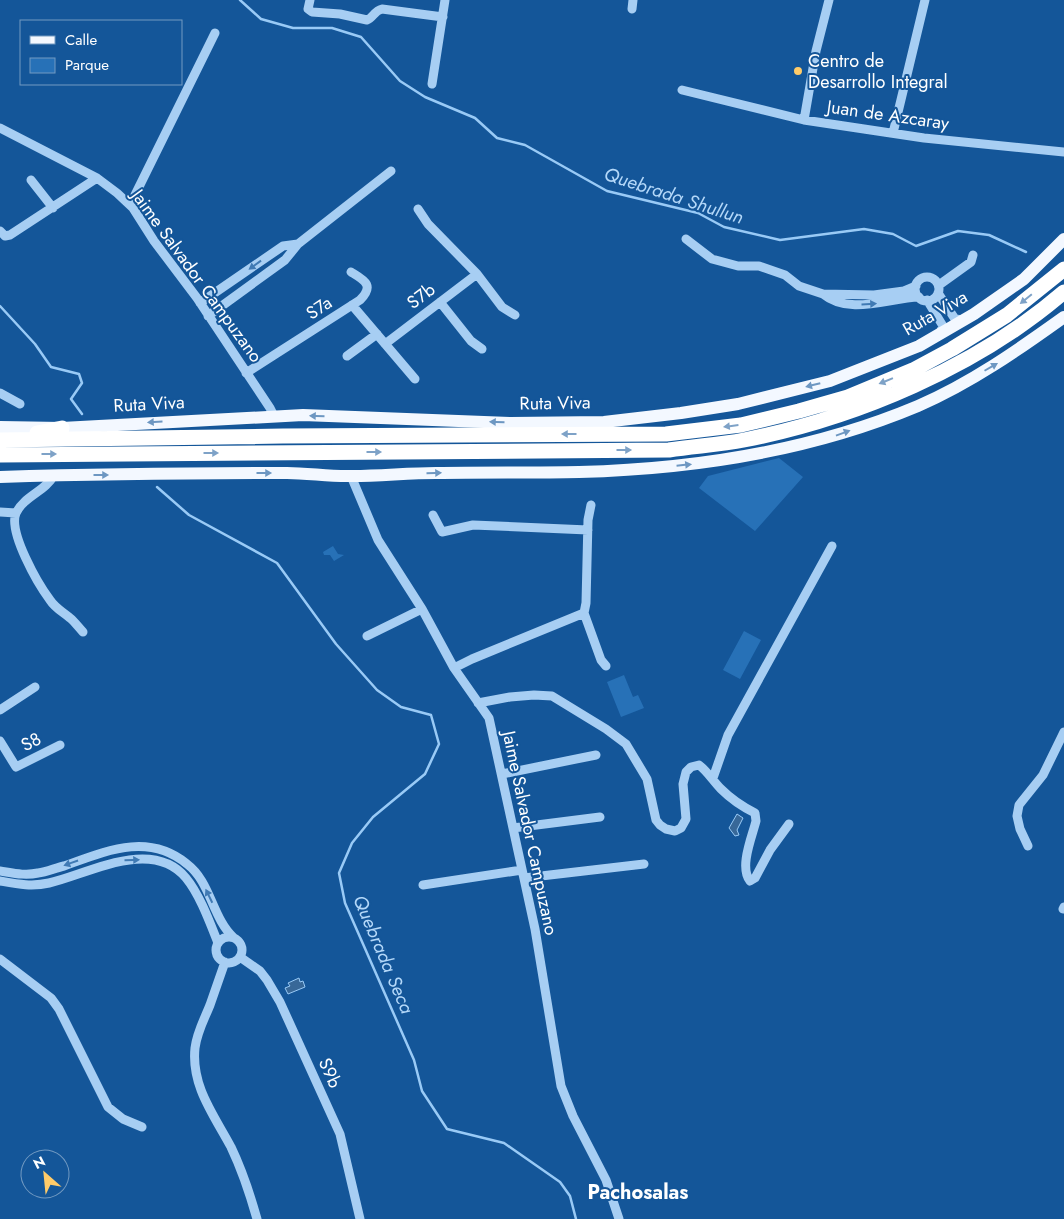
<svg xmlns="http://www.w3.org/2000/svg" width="1064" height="1219" viewBox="0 0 1064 1219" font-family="Jost,sans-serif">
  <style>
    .green { fill: #2771b7 }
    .water { fill: #386898; stroke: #99caf6 }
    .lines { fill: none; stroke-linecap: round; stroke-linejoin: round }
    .stream { stroke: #99caf6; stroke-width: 2.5 }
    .minor { stroke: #a7cef3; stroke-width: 9 }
    .major { stroke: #f3f8ff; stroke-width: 12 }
    .highway { stroke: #fff; stroke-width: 15 }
    .oneway { fill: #407ab4 }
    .oneway2 { fill: #7ea2c7 }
    .oneway3 { fill: #6d97c2 }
    .poi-dot { fill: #ffcb69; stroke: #145699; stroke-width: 2 }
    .labels { text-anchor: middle; stroke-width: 4; stroke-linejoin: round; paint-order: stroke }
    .poi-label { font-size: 18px; fill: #fff; stroke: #145699; text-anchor: start }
    .street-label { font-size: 18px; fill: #fff; stroke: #145699 }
    .water-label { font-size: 19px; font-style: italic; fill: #b4d8f9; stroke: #145699 }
    .quarter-label { font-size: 20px; font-weight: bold; fill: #fff; stroke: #145699 }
  </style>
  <rect width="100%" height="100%" fill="#145699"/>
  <path class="green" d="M779,458l24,19 -48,54 -56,-43 9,-12z
    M333,546l5,8 6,1 -10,6 -4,-6h-6l-1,-3z
    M744,631l17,9 -21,39 -17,-9z
    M624,675l9,22 5,-2 6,13 -23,9 -14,-35z"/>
  <path class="water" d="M737,814l6,4 -6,12 2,5 -4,1 -6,-8z
    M299,978l1,4 3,-1 2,6 -17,7 -3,-6 5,-2 -2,-3z"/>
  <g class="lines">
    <path class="stream" d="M240,0l21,19 32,9h39l29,9 39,44 25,16 50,21 22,20 28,7 82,46 91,22 26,14 56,13 84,-11 29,5 23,12 42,-15 31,4 37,17
      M0,306l35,38 16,23 28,7 3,9 -11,16 11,15
      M157,487l32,28 88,48 59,81 41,46 24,17 30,8 8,29 -14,30 -52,43 -21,26 -13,30 6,30 69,157 8,31 25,38 57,14 56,39 10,14 6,23"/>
    <path class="minor" d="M310,0l-2,9 4,3 28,2 27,6c6,-2 7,-9 15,-11l61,8
      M632,9l1,-9
      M432,84l13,-84
      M682,90l122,30 120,18 140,14
      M804,120l12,-69 13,-51
      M0,128l97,50 20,15 16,15 21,33 43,57 73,110 4,8
      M893,133l32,-133
      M31,180l22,28
      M129,204l5,-7 81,-164
      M418,209l10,15 49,50 25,33 13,8
      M0,231l5,5 5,-1 87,-57
      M686,239l26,20 26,7h21l26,9 14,11 24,8 51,1 30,-4 12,-5
      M915 289a12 12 0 1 1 24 0a12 12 0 1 1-24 0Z
      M939,285l32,-23 2,-7
      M938,293l17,26 9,1
      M823,294c27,22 65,4 96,3
      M927,300l16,26 -4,9
      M440,302l31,39 11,8
      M200,303l83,-57 15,-2
      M352,305l63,74
      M208,316l77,-56 13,-16 93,-73
      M385,344l92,-70
      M347,356l30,-22
      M246,373l114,-73c15,-15 4,-20 -9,-28
      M0,393l20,11
      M54,475c-8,16 -30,21 -38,38 -8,19 22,71 34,87 5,8 13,12 20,18 5,4 9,10 13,14
      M351,476l27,64 44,69 32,59 35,50 46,211 26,157 12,30 33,64 13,39
      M591,505l-3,15 -2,83 -2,10 17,47 5,6
      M0,512l16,1
      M433,515l9,17 31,-7 115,5
      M367,636l55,-27
      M454,668l18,-9 112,-46
      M478,703l32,-6 24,-2 18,1 54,33 20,15 21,35 9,41 4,5 6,4 9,2 6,-3 5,-9 -3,-35 3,-12 5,-5 8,-2c9,7 14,16 22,24 10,10 22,18 34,24l1,8c-4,16 -17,46 -6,60l5,-3 15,-28 19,-26
      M0,710l35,-23
      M0,741l16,26 44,-22
      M502,774l94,-19
      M713,778l15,-43 104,-189
      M513,828l87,-11
      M1028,846l-8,-17 -3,-13 2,-11 24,-30 21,-43
      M0,871c13,2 25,5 38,2 9,-1 17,-5 26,-7 42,-15 84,-34 123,-2 24,18 25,54 47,74
      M524,878l120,-14
      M0,881c17,3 32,6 49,2 39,-9 103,-46 137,-5 14,17 24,45 32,65
      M423,885l99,-15
      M1063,909l1,-2
      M216 950a13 13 0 1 1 26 0a13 13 0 1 1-26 0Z
      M240,957l20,14 7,9 13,22 60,132 20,85
      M0,959l51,39 8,11 49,98 15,12 19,8
      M225,962c-5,14 -10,29 -15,43 -6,15 -13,27 -15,43 -4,38 19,67 36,99 11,23 19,47 26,72"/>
    <path class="major" d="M0,427l62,1 241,-13 208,8 93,-1 77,-9 57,-9 92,-23 89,-35 55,-32 50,-35 40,-40
      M0,477c96,-3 191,-4 287,-4 22,0 44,4 66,3 28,0 55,-3 83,-3 48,-1 96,0 143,-1 117,-3 232,-21 339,-66 53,-23 100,-56 146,-89"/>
    <path class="highway" d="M37,433l25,-5
      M0,440l283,-4 383,-2 75,-9 58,-14 49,-14 65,-27 39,-21 55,-34 57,-46
      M0,455l669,-5c25,-4 50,-5 75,-10 112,-22 233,-73 320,-148"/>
  </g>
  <defs><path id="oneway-solid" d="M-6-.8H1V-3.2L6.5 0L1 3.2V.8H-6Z" transform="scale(1.25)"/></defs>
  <g class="oneway">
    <use href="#oneway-solid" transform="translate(255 265) rotate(144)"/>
    <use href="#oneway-solid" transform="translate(869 304) rotate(-3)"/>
    <use href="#oneway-solid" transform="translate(132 860) rotate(-2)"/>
    <use href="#oneway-solid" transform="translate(71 863) rotate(161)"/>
    <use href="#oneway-solid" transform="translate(209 896) rotate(-116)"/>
  </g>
  <g class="oneway2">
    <use href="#oneway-solid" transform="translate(1026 299) rotate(141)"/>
    <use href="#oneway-solid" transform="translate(886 381) rotate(158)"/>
    <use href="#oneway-solid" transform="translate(731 426) rotate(173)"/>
    <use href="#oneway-solid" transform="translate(569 434) rotate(180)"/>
    <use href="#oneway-solid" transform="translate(624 450)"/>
    <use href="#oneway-solid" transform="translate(374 452)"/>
    <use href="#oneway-solid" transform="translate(211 453)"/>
    <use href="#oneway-solid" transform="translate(49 454)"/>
  </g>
  <g class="oneway3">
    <use href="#oneway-solid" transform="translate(991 367) rotate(-30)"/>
    <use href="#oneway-solid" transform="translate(813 385) rotate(166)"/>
    <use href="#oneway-solid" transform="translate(317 416) rotate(-178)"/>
    <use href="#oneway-solid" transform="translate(155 422) rotate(177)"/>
    <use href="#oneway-solid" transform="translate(497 422) rotate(-178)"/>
    <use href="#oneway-solid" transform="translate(843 433) rotate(-20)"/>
    <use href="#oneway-solid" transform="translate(684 465) rotate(-6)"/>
    <use href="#oneway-solid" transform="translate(264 473)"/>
    <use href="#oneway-solid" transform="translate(434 473) rotate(-2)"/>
    <use href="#oneway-solid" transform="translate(101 475)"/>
  </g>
  <circle class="poi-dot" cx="798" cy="71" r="5"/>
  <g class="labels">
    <g class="poi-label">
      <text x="808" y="67">Centro de<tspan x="808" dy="21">Desarrollo Integral</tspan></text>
    </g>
    <g class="street-label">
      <text transform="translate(888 115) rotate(8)" y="6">Juan de Azcaray</text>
      <text transform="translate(197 276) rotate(54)" y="6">Jaime Salvador Campuzano</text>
      <text transform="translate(421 296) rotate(-37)" y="6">S7b</text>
      <text transform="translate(319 308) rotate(-33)" y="6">S7a</text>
      <text transform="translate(935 313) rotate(-30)" y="6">Ruta Viva</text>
      <text transform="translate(555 403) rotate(-1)" y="6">Ruta Viva</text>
      <text transform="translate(149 404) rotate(-3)" y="6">Ruta Viva</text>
      <text transform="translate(31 742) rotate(-27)" y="6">S8</text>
      <text transform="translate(530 833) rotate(78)" y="6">Jaime Salvador Campuzano</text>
      <text transform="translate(330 1073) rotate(66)" y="6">S9b</text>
    </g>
    <g class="water-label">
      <text transform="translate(674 195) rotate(18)" y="7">Quebrada Shullun</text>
      <text transform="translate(384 954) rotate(67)" y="7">Quebrada Seca</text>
    </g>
    <g class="quarter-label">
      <text x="638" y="1199">Pachosalas</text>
    </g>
  </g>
  <rect x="20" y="20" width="162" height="65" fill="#145699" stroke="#729ac2"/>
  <rect x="30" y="36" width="25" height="8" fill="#f3f8ff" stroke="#729ac2"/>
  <text x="65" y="45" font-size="15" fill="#ffffff">Calle</text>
  <rect x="30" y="58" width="25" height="15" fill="#2771b7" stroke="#729ac2"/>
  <text x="65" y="70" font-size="15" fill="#ffffff">Parque</text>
  <g transform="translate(45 1174) rotate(333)"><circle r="24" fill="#145699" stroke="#729ac2"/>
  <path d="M0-4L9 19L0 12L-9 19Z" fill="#ffcb69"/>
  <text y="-8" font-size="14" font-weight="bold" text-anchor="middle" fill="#ffffff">N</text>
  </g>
</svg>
